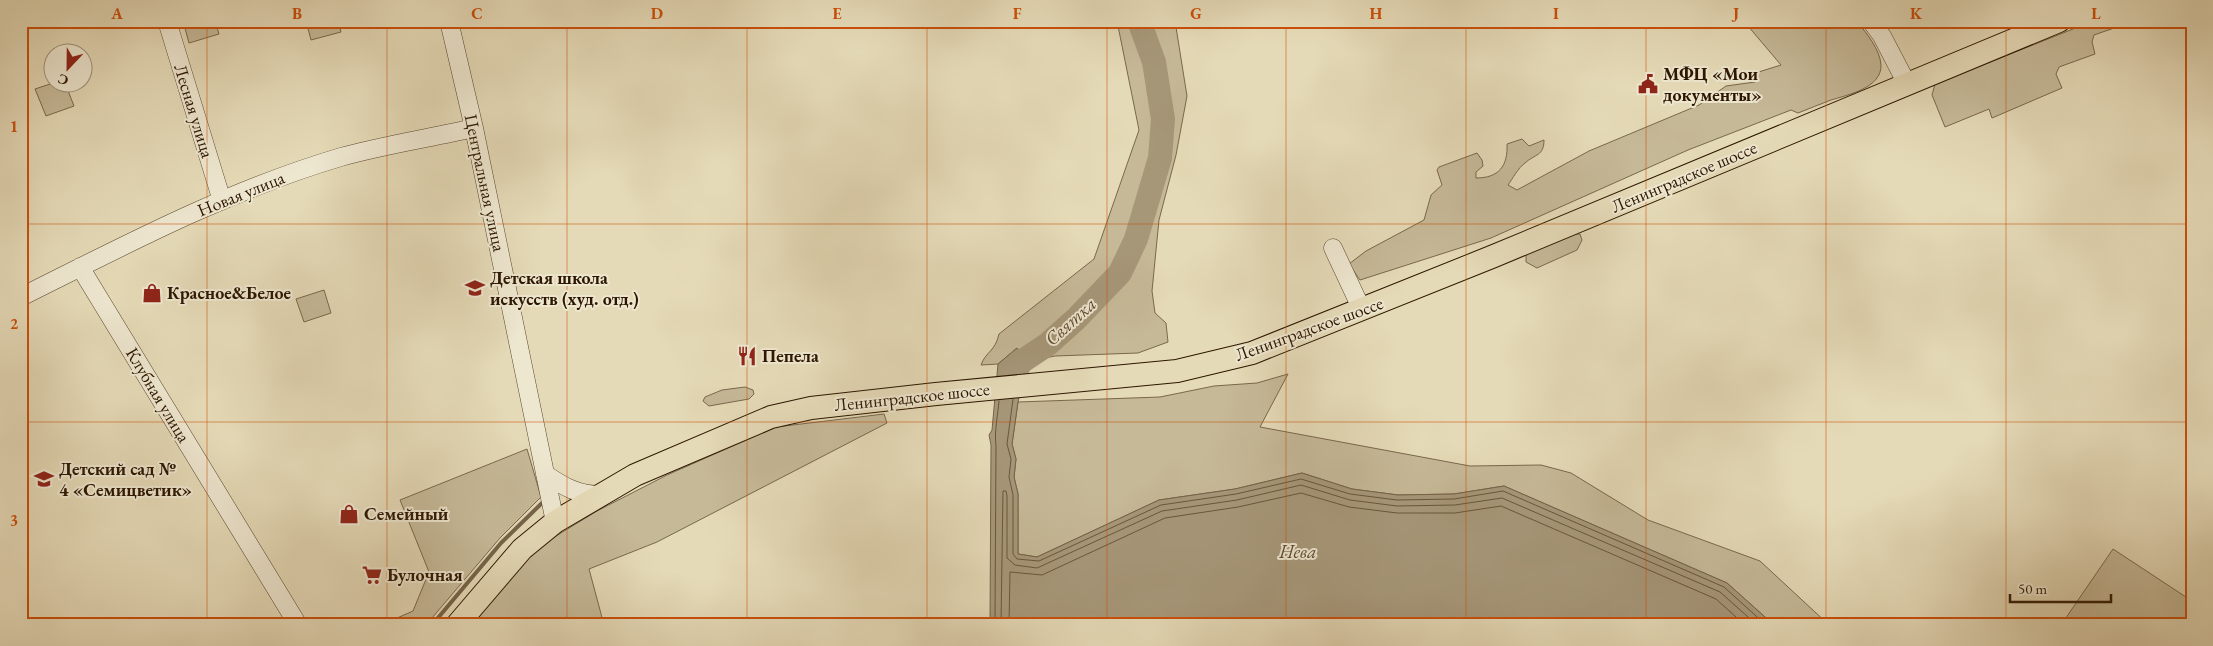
<svg xmlns="http://www.w3.org/2000/svg" width="2213" height="646" viewBox="0 0 2213 646" font-family="'EB Garamond',serif">
  <style>
    .green { fill: #c6b998; stroke: #79684c }
    .water { fill: #a69779; stroke: #756349 }
    .lines { fill: none; stroke-linecap: round; stroke-linejoin: round }
    .shore { stroke: #69563c; stroke-width: 1 }
    .stream { stroke: #756349; stroke-width: 4 }
    .river { stroke: #a69779; stroke-width: 24 }
    .minor-casing { stroke: #5a472e; stroke-width: 19 }
    .major-casing { stroke: #2c1600; stroke-width: 24 }
    .minor { stroke: #eee7d0; stroke-width: 18 }
    .major { stroke: #e5dab7; stroke-width: 22 }
    .grid { fill: none; stroke: #cc4f0a; stroke-width: 1; stroke-opacity: 0.55 }
    .labels { text-anchor: middle; stroke-width: 4; stroke-linejoin: round; paint-order: stroke }
    .poi-label { font-size: 18px; font-weight: bold; fill: #2c1600; stroke: #eee7d0; text-anchor: start }
    .street-label { font-size: 18px; fill: #2c1600; stroke: #eee7d0 }
    .water-label { font-size: 19px; font-style: italic; fill: #5d4a30; stroke: #eee7d0 }
    .neatline { fill: none; stroke: #cc4f0a; stroke-width: 2 }
    .grid-label { font-size: 16px; text-anchor: middle; font-weight: bold; fill: #cc4f0a }
  </style>
  <rect width="100%" height="100%" fill="#e5dab7"/>
  <filter id="stains"><feTurbulence type="fractalNoise" baseFrequency=".004" numOctaves="4"/><feColorMatrix values="0 0 0 0 .2 0 0 0 0 .09 0 0 0 0 .02 0 0 0 .5 -.17"/></filter>
  <radialGradient id="worn" r=".72"><stop offset=".6" stop-color="#630" stop-opacity="0"/><stop offset="1" stop-color="#630" stop-opacity=".3"/></radialGradient>
  <path class="green" d="M183,21h32l4,13 -30,9z
    M306,21h32l3,11 -30,8z
    M1117,21h58l12,75 -11,59 -17,65 -7,71 3,22 11,10 2,19 -30,11 -83,3 -27,5 -11,-13 -19,16 -17,1c5,-14 14,-13 18,-31l95,-75 45,-129z
    M1757,21h100c9,12 23,28 24,44 1,23 -34,30 -50,35 -11,4 -22,9 -33,13l-7,-3 -103,40 -197,88 -131,42 -11,-16 17,-13 58,-31 7,-25 11,-10 -5,-15 2,-3 38,-14 5,7 1,6 -7,6v6c23,0 32,-12 31,-34l15,-5 7,7 15,-6c0,16 -9,14 -19,23 -7,5 -12,15 -17,22l9,5 72,-39 110,-46 27,-19 29,-4 -6,-7 32,-10 -33,-39z
    M2093,21h22l2,6 -23,8 -2,7 3,12 -36,13 -3,7 6,14 -70,30 -3,-9 -44,18 -13,-32 3,-11z
    M53,83h12l9,23 -28,10 -11,-27z
    M1572,234h8l2,6 -5,10 -40,18 -11,-6v-6l5,-5z
    M324,290l7,23 -27,9 -8,-23z
    M1288,374l-28,53 210,39 71,-1 30,8 77,47 112,41 69,64h-55l-47,-42 -223,-97 -50,8 -56,1 -46,-6 -50,-16 -67,16 -76,11 -122,57 -19,-3v-60l-4,-17 2,-18 -4,-15 6,-42 142,-5 54,-11 43,-3z
    M745,387l8,3 1,4 -5,5 -40,7 -6,-5 2,-4 17,-7z
    M884,414l3,9 -230,119 -68,27 15,56h-134l53,-62 28,-24 46,-28 70,-36 109,-48z
    M527,449l14,48 -41,41 -74,87h-45l32,-14 16,-39 -29,-72z
    M2113,549l79,52v24h-131z"/>
  <path class="water" d="M1017,348l11,13 -10,41 -6,42 4,15 -2,18 4,17v60l19,3 122,-57 76,-11 67,-16 50,16 46,6 56,-1 50,-8 223,97 47,42h-784l1,-180 -2,-10 3,-5 6,-66z"/>
  <g class="lines">
    <path class="shore" d="M1013,399l-6,45 4,15 -2,18 4,18v59l4,5 22,2 122,-56 75,-11 65,-15 49,15 47,6 57,-1 49,-8 221,96 42,38
      M995,625l1,-180c-2,-12 2,-31 3,-44
      M1001,625l2,-134h3l1,5v62l8,7 22,3 125,-57 75,-11 64,-15 49,15 47,6 58,-1 47,-7 218,94 37,33
      M1009,625l1,-53 32,3 123,-57 73,-11 63,-14 48,14 48,6h58l46,-7 215,93 29,26"/>
    <path class="stream" d="M432,625l69,-82 41,-40"/>
    <path class="river" d="M1009,384l12,-22 27,-18 28,-25 44,-46 16,-34 24,-81 3,-39 -9,-57 -15,-41"/>
    <defs>
      <path id="minor" d="M167,21l55,180
        M449,21l25,107 81,394
        M1871,21l11,15 25,48
        M1333,248l29,62
        M80,267l218,358
        M21,297c104,-52 208,-107 320,-140 43,-12 89,-19 133,-29
        M545,474c19,13 33,21 56,21"/>
      <path id="major" d="M457,625l65,-76 33,-27 80,-47 136,-58 40,-9 125,-14 241,-23 75,-18 242,-97 565,-235"/>
    </defs>
    <use href="#minor" class="minor-casing"/>
    <use href="#major" class="major-casing"/>
    <use href="#minor" class="minor"/>
    <use href="#major" class="major"/>
  </g>
  <path class="grid" d="M207,21v604M387,21v604M567,21v604M747,21v604M927,21v604M1107,21v604M1286,21v604M1466,21v604M1646,21v604M1826,21v604M2006,21v604M21,224h2171M21,422h2171"/>
  <defs>
    <symbol id="civic-bare" viewBox="-9 -9 18 18"><path d="M-.6-6.5H3V-4.5H.6V-3L4-1V1h2V6H-6V1h2V-1L-.6-3ZM-1.2 2.5V6h2.4V2.5Z" fill="#8f2418" stroke="#eee7d0" stroke-width="2.5" paint-order="stroke"/></symbol>
    <symbol id="school-bare" viewBox="-9 -9 18 18"><path d="M0-5L7-2L0 1L-7-2ZM-4 1L0 2.5L4 1V4Q0 6-4 4Z" fill="#8f2418" stroke="#eee7d0" stroke-width="2.5" paint-order="stroke"/></symbol>
    <symbol id="shop-bare" viewBox="-9 -9 18 18"><path d="M-5-2.5h2.3a2.7 3.5 0 0 1 5.4 0H5L5.5 6h-11ZM-1.5-2.5h3a1.5 2.3 0 0 0-3 0Z" fill="#8f2418" stroke="#eee7d0" stroke-width="2.5" paint-order="stroke"/></symbol>
    <symbol id="restaurant-bare" viewBox="-9 -9 18 18"><path d="M-5-6h1v4h1v-4h1v4h1v-4h1v5L-1.5 .5V6h-2V.5L-5-1ZM5-6V6H3V1.5H1.5Q1.5-4 5-6Z" fill="#8f2418" stroke="#eee7d0" stroke-width="2.5" paint-order="stroke"/></symbol>
    <symbol id="supermarket-bare" viewBox="-9 -9 18 18"><path d="M-6-5.5h2.5l.6 2H6L4.5 2H-2.5L-4.4-4H-6ZM-1.5 3.2a1.3 1.3 0 1 0 .1 0ZM3 3.2a1.3 1.3 0 1 0 .1 0Z" fill="#8f2418" stroke="#eee7d0" stroke-width="2.5" paint-order="stroke"/></symbol>
  </defs>
  <g fill-rule="evenodd">
    <use href="#civic-bare" x="1634" y="70" width="28" height="28"/>
    <use href="#school-bare" x="461" y="274" width="28" height="28"/>
    <use href="#shop-bare" x="138" y="279" width="28" height="28"/>
    <use href="#restaurant-bare" x="733" y="342" width="28" height="28"/>
    <use href="#school-bare" x="30" y="465" width="28" height="28"/>
    <use href="#shop-bare" x="335" y="500" width="28" height="28"/>
    <use href="#supermarket-bare" x="358" y="561" width="28" height="28"/>
  </g>
  <g class="labels">
    <g class="poi-label">
      <text x="1663" y="80">МФЦ «Мои<tspan x="1663" dy="21">документы»</tspan></text>
      <text x="490" y="284">Детская школа<tspan x="490" dy="21">искусств (худ. отд.)</tspan></text>
      <text x="167" y="299">Красное&amp;Белое</text>
      <text x="762" y="362">Пепела</text>
      <text x="59" y="475">Детский сад №<tspan x="59" dy="21">4 «Семицветик»</tspan></text>
      <text x="364" y="520">Семейный</text>
      <text x="387" y="581">Булочная</text>
    </g>
    <g class="street-label">
      <text transform="translate(194 111) rotate(73)" y="6">Лесная улица</text>
      <text transform="translate(1684 177) rotate(-23)" y="6">Ленинградское шоссе</text>
      <text transform="translate(485 183) rotate(78)" y="6">Центральная улица</text>
      <text transform="translate(241 194) rotate(-22)" y="6">Новая улица</text>
      <text transform="translate(1309 329) rotate(-20)" y="6">Ленинградское шоссе</text>
      <text transform="translate(158 395) rotate(59)" y="6">Клубная улица</text>
      <text transform="translate(912 397) rotate(-6)" y="6">Ленинградское шоссе</text>
    </g>
    <g class="water-label">
      <text transform="translate(1070 321) rotate(-42)" y="7">Святка</text>
      <text x="1298" y="558">Нева</text>
    </g>
  </g>
  <rect width="2213" height="646" fill="none" stroke="#e5dab7" stroke-width="55"/>
  <g transform="translate(68 68) rotate(202)"><circle r="24" fill="#eee7d0" stroke="#a0937d"/>
  <path d="M0-4L9 19L0 12L-9 19Z" fill="#8f2418"/>
  <text y="-8" font-size="14" font-weight="bold" text-anchor="middle" fill="#2c1600">С</text>
  </g>
  <path d="M2010 594v8h101v-8" fill="none" stroke="#2c1600" stroke-width="2.5"/>
  <text x="2018" y="594" font-size="15" fill="#2c1600" stroke="#eee7d0" stroke-width="4" paint-order="stroke">50 m</text>
  <rect x="28" y="28" width="2158" height="590" class="neatline"/>
  <g class="grid-label">
    <text x="117" y="19">A</text>
    <text x="297" y="19">B</text>
    <text x="477" y="19">C</text>
    <text x="657" y="19">D</text>
    <text x="837" y="19">E</text>
    <text x="1017" y="19">F</text>
    <text x="1196" y="19">G</text>
    <text x="1376" y="19">H</text>
    <text x="1556" y="19">I</text>
    <text x="1736" y="19">J</text>
    <text x="1916" y="19">K</text>
    <text x="2096" y="19">L</text>
    <text x="14" y="132">1</text>
    <text x="14" y="329">2</text>
    <text x="14" y="526">3</text>
  </g>
  <rect width="100%" height="100%" filter="url(#stains)"/>
  <rect width="100%" height="100%" fill="url(#worn)"/>
</svg>
